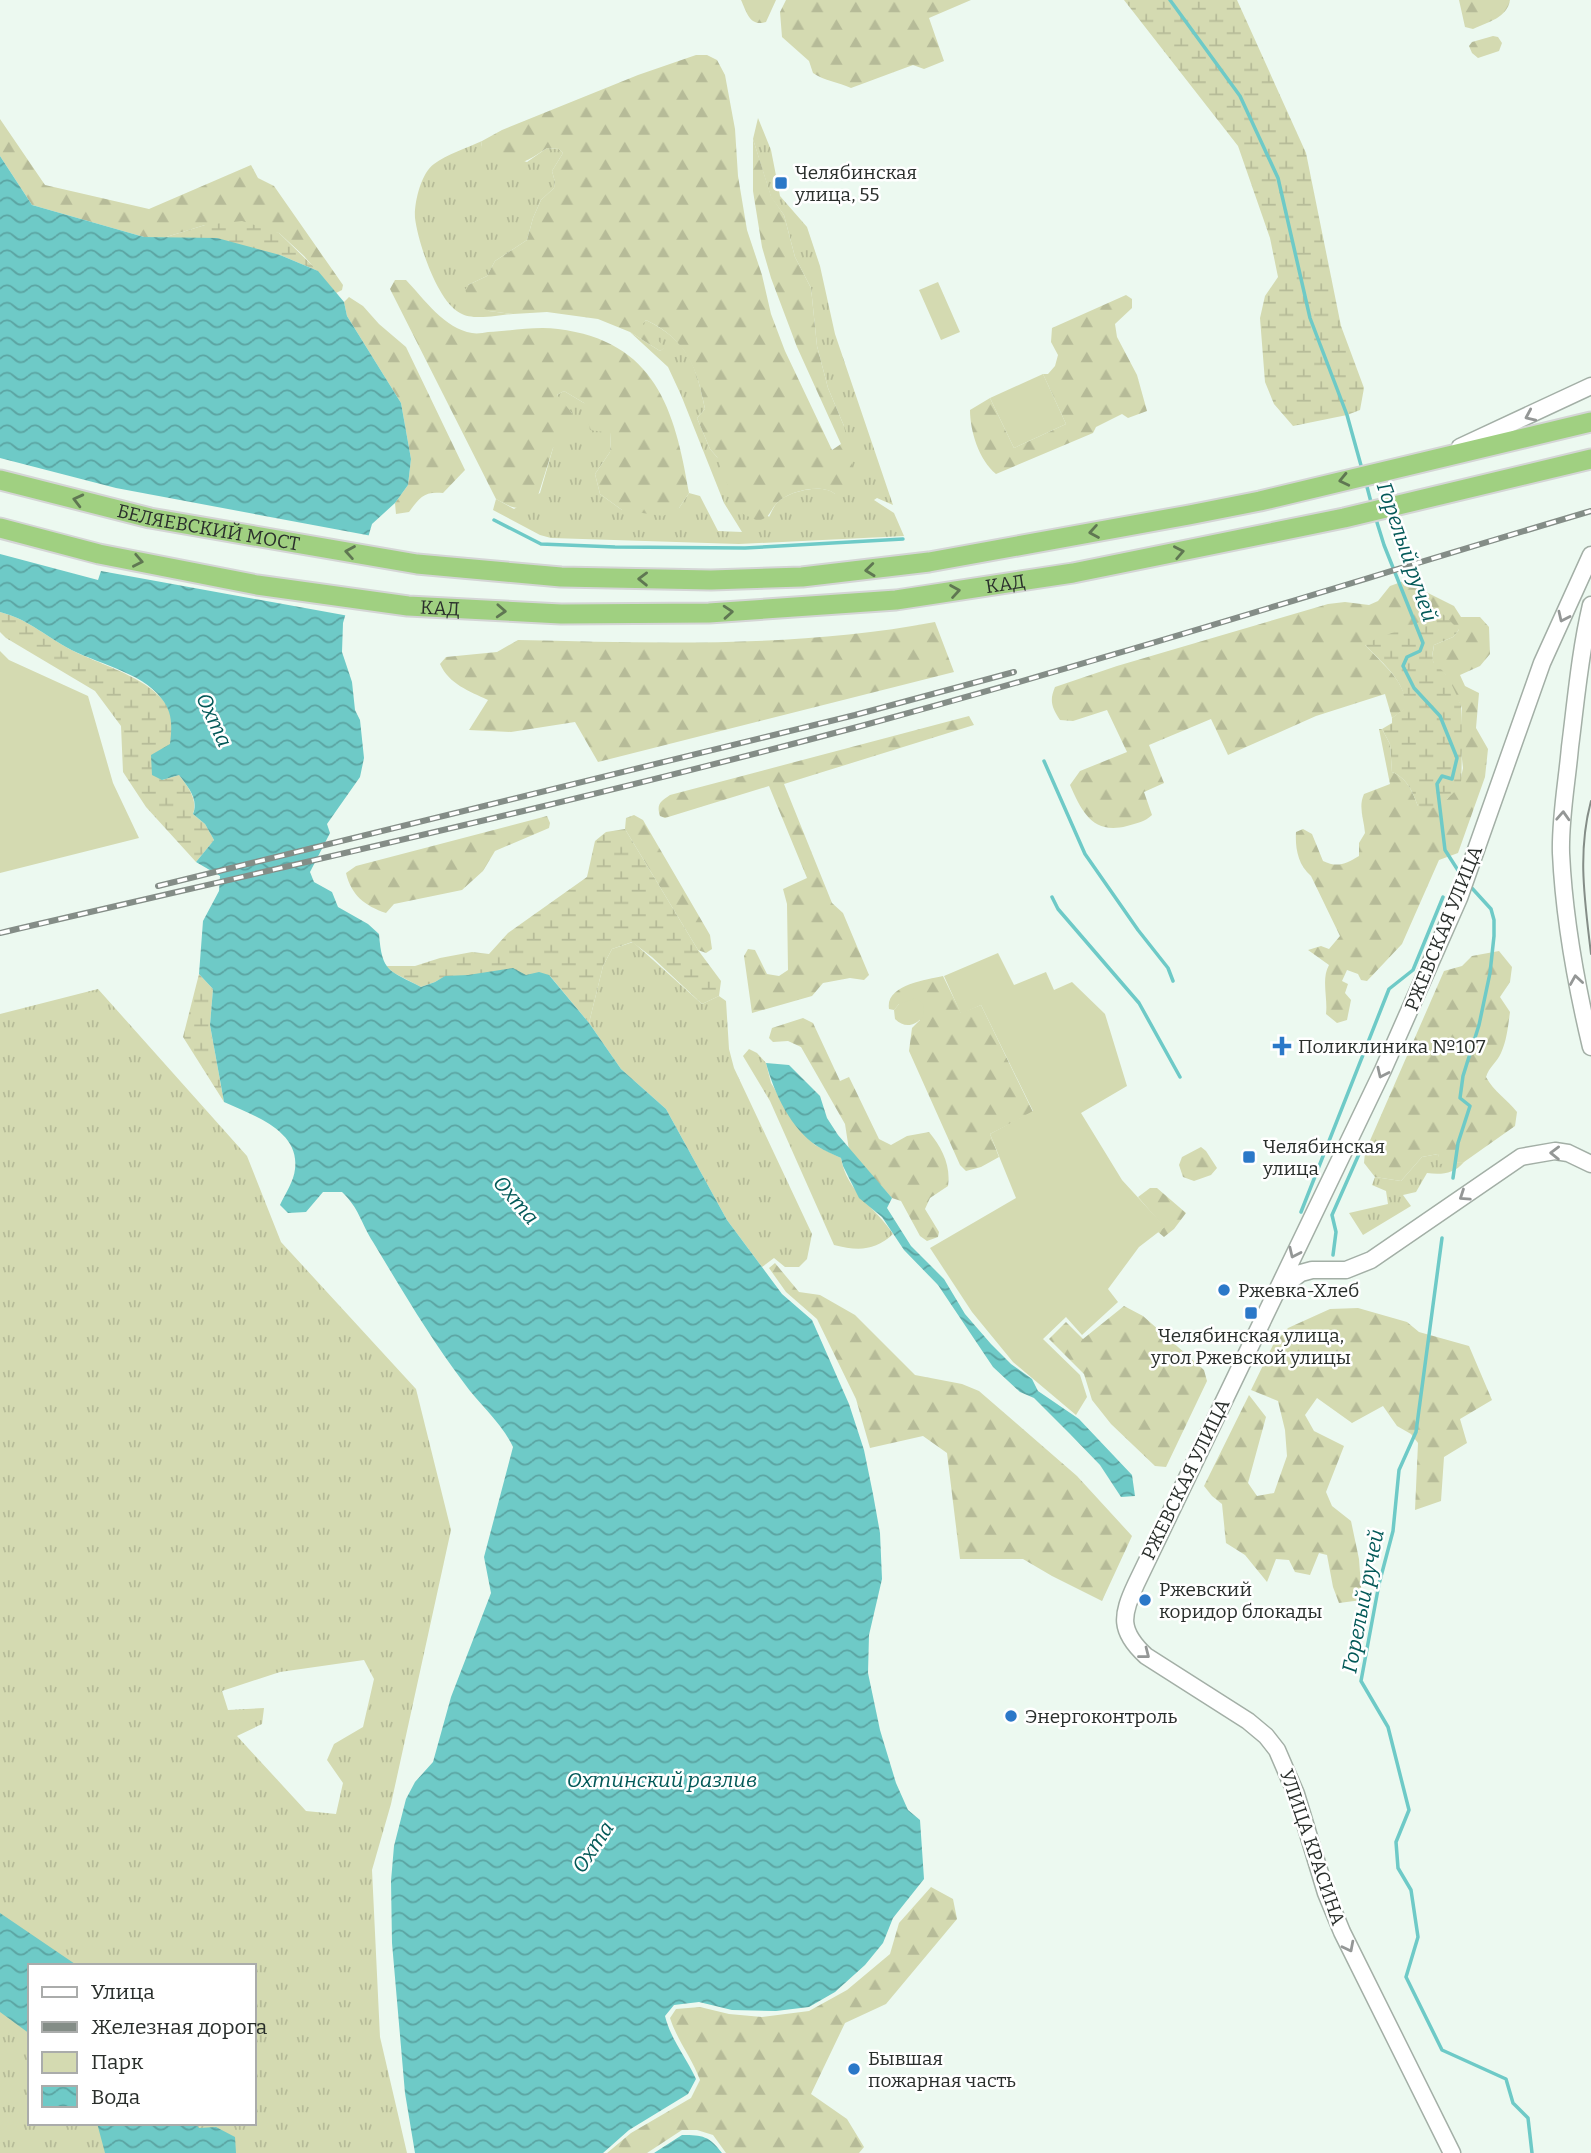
<svg xmlns="http://www.w3.org/2000/svg" width="1591" height="2153" viewBox="0 0 1591 2153" font-family="Bitter,serif">
  <style>
    .grass { fill: url(#grass-tufts); fill-rule: evenodd }
    .forest { fill: url(#forest-firs) }
    .wetland { fill: url(#wetland-marsh) }
    .green { fill: #d4dab1 }
    .water { fill: url(#water-waves) }
    .pier { fill: #ecf9f0 }
    .lines { fill: none; stroke-linecap: round; stroke-linejoin: round }
    .stream { stroke: #6ecac7; stroke-width: 3.5 }
    .secondary-casing { stroke: #a3afa6; stroke-width: 19 }
    .motorway-casing { stroke: #d4d5d5; stroke-width: 23 }
    .secondary { stroke: #fff; stroke-width: 16 }
    .motorway { stroke: #a0d081; stroke-width: 19 }
    .tram { stroke: #848d87; stroke-width: 2 }
    .rail-casing { stroke: #848d87; stroke-width: 6 }
    .rail { stroke: #fff; stroke-width: 3.5; stroke-dasharray: 10; stroke-linecap: butt }
    .oneway { stroke: #949796 }
    .oneway2 { stroke: #5f7752 }
    .poi-dot { fill: #2b78c8; stroke: #fff; stroke-width: 2.5 }
    .labels { text-anchor: middle; stroke-width: 5; stroke-linejoin: round; paint-order: stroke }
    .poi-label { font-size: 19px; fill: #2a2f2c; stroke: #fff; text-anchor: start }
    .street-label { font-size: 19px; fill: #2a2f2c; stroke: #fff }
    .water-label { font-size: 21px; font-style: italic; fill: #035958; stroke: #fff }
  </style>
  <defs>
    <pattern id="grass-tufts" width="24" height="20" patternUnits="userSpaceOnUse" patternTransform="scale(1.75)"><rect width="24" height="20" fill="#d4dab1"/><path d="M3 7l-1-3M5 7V3M7 7l1-3M15 17l-1-3M17 17v-4M19 17l1-3" fill="none" stroke="#b6bb98"/></pattern>
    <pattern id="forest-firs" width="22" height="20" patternUnits="userSpaceOnUse" patternTransform="scale(1.75)"><rect width="22" height="20" fill="#d4dab1"/><path d="M5 1l3.5 6h-7zM16 11l3.5 6h-7z" fill="#b6bb98"/></pattern>
    <pattern id="wetland-marsh" width="20" height="14" patternUnits="userSpaceOnUse" patternTransform="scale(1.75)"><rect width="20" height="14" fill="#d4dab1"/><path d="M1 5h8M5 5V1M11 12h8M15 12V8" fill="none" stroke="#b6bb98"/></pattern>
    <pattern id="water-waves" width="16" height="10" patternUnits="userSpaceOnUse" patternTransform="scale(1.75)"><rect width="16" height="10" fill="#6ecac7"/><path d="M0 5q4-4 8 0t8 0" fill="none" stroke="#5ba4a2"/></pattern>
  </defs>
  <rect width="100%" height="100%" fill="#ecf9f0"/>
  <path class="grass" d="M758,118l13,32 9,46 27,31 13,39 15,68 58,171 -16,-7 -3,2 20,13 10,23 -165,8 -188,-6 -11,-3 -47,-25 3,-11 18,10 26,-16 13,-45 19,-35 -11,-11 -4,-7 7,-4 20,12 27,29 -1,20 -15,22 5,20 22,16 57,-2 10,-15 11,3 18,35 24,1 -18,-29 -43,-108 -13,-28 -38,-35 30,19 4,-3 -22,-24 4,-4c42,21 50,44 59,89l-8,9 13,31 59,68c2,-4 5,-11 8,-14 11,-12 46,-20 58,-9l9,-68 -16,-38 -11,-42 -6,-58 -16,-31 -11,-42 -13,-18 -18,-58z
    M482,141l-1,6 46,15 20,-14 12,1 4,4 -11,18 3,11 -1,6 -13,12 -8,18 -6,22 -32,21 -8,15 -19,9 21,26 24,3c-15,1 -40,7 -53,-1 -23,-12 -42,-71 -45,-95 -1,-15 6,-45 19,-54 13,-10 33,-16 48,-23z
    M633,942l69,62 17,-8 7,5 3,48 5,19 78,166 -5,25 -8,8h-14l-11,-9 -12,9 -35,-47 -61,-111 -45,-40 -32,-46 14,-57 9,-17z
    M98,989l149,167 34,86 135,147 35,141 -60,274 -19,66 8,167 27,116h-407v-1139zM364,1660l10,19 -11,48 -29,17 -7,16 16,23 -7,31 -30,-3 -69,-75 25,-12 2,-16 -36,2 -6,-19 58,-19zM30,1966h224v157h-224z
    M749,1049l8,4 9,10 5,20 27,44 17,18 26,13c6,35 35,49 52,76 -18,17 -35,17 -59,11l-64,-144 -27,-45z
    M1438,1154l3,9 23,-1c-10,12 -23,13 -37,11l-11,19 -13,3 8,11 -48,29 -14,-22 39,-9 -2,-13 -14,-6 3,-8 26,4 21,-24z"/>
  <path class="forest" d="M741,0h35l-10,22c-16,5 -19,-9 -25,-22z
    M786,0h185l-42,18 15,43 -20,8 -11,-4 -62,23c-13,-6 -26,-7 -38,-15l-4,-12 -27,-24 -2,-25z
    M1459,0h51c-3,18 -22,22 -37,29l-8,-2z
    M1493,36l5,1 4,6 -3,8 -21,7 -6,-5 -3,-7 3,-4z
    M696,55h11l10,5 8,15 10,54 3,47 9,54 15,45 9,39 14,37 47,99 9,-6 -44,-97 -26,-69 -9,-31 -9,-56v-52l18,57 13,19 11,42 16,31 6,58 11,42 16,38 10,49 -1,19h-18c-13,-11 -47,-3 -58,9 -9,10 -5,13 -19,18l-15,-7 -8,-10 -18,-47 -7,-8 -13,-31 8,-9c-8,-42 -19,-70 -59,-89l-3,4 22,24 -5,3 -30,-19 -32,-13 -51,-7 -34,2 -24,-3 -16,-7 -8,-14 3,-5 19,-9 8,-15 32,-21 6,-22 8,-18 13,-12 1,-6 -3,-11 11,-18 -4,-4 -12,-1c-23,16 -47,30 -66,-1l1,-6 20,-11 136,-55z
    M0,119l45,66 104,24 102,-44 7,13 16,8 69,99 -1,5 -6,3 -32,-37 -25,-23 -74,-8 -42,13 -19,-1 -112,-32 -32,-49z
    M395,280h11c18,19 39,49 66,53 5,1 11,0 16,-1 22,-1 48,-6 70,-3 97,12 117,80 131,164l-10,15 -16,8 -41,-6 -22,-16 -5,-20 15,-22 1,-19 -21,-3 -6,-27 -20,-12 -7,4 15,18 5,19 -24,16 -17,54c-18,10 -23,6 -40,-3l-106,-210z
    M1126,295l6,4v9l-17,16 2,13 20,38 10,36 -19,7 -6,-4 -26,13 -3,6 -97,41c-17,-14 -26,-43 -26,-64l20,-12 24,50 52,-24 -23,-50h5l7,-8 3,-11 -7,-13 1,-14z
    M349,297l14,9 16,18 27,23 59,123 -22,23c-19,-2 -23,4 -34,19l-13,2 -1,-11 13,-18 3,-26 -10,-56 -54,-87 -3,-14z
    M1404,581l50,25 7,11h19l9,10 1,27 -10,12 -20,9 5,11 14,7 -3,35 12,21 -3,28 -27,76 -19,7 -37,84 -35,37 -6,-1 -3,-6 -11,-4 -5,11 6,3 -3,9 6,7 -4,20 -10,3 -11,-9c2,-16 -5,-35 3,-49l-21,-15 13,-4 8,3 11,-13 -29,-60c-13,-11 -16,-28 -15,-44l7,-3 9,5 11,27c14,7 23,3 36,-5v-13l6,-10c-1,-14 -7,-26 -1,-39l26,-10 -11,-55h3l8,15 2,28c16,7 20,19 26,34l29,-7 13,-16 3,-15 -3,-27 2,-33 -17,-34 -10,-7 -3,-9 2,-13 19,-8 6,-7 -6,-4 -88,19c15,17 45,39 40,64l-13,9 -7,-24 -69,22 -88,39 -17,-36 -62,26 15,38 -20,9 8,23c-7,7 -15,8 -25,11 -34,9 -45,-14 -57,-41l10,-14 47,-19 -20,-42 -34,11 -13,-1c-8,-12 -11,-19 -5,-33l62,-21 211,-62 17,-2 24,3 9,-4 12,-15z
    M935,622l19,50 -356,90 -23,-40 -64,10 -42,-2 19,-30c-19,-9 -39,-16 -48,-36l6,-7 51,-5 21,-12c139,3 280,8 417,-18z
    M969,716l5,9 -190,59 48,119 11,10 26,62 -5,5 -14,-2 -27,5 -11,13 -60,17 -8,-57 4,-7 7,1 12,24 12,2 9,-6 -1,-66 -4,-15 24,-11 -38,-92 -104,32 -5,-2c-4,-12 1,-15 10,-21z
    M634,815l9,5 67,115 2,14 -6,4 -8,-3 -73,-121 1,-11z
    M547,816l3,7 -1,5 -54,23 -12,20 -21,19 -68,14 -8,9c-21,-7 -35,-18 -40,-40l10,-7z
    M1499,951l13,16 -2,15 -10,15 10,15c-2,14 -3,28 -9,41 -4,9 -12,14 -15,24 8,15 21,22 31,35l-2,14 -51,36 -24,2 -2,-10 -16,3 -21,24 -26,-4 -11,-14 1,-11 79,-181 18,-5 10,-10z
    M943,976l18,37 20,-8 52,107 -43,22 9,23 -18,10 -15,4 -6,-6 -51,-114 3,-23 8,-8 -21,-16 -5,6 -5,-1c-4,-24 37,-29 54,-33z
    M803,1018l10,5 27,58 9,-4 30,62 12,6 16,-9 22,-4c13,16 22,33 19,54l-18,12 -5,11 14,23 -1,5 -11,4 -7,-5 -19,-35 -9,-3 -43,-48 -4,-26 -44,-77 -13,-6 -15,1 -4,-4 3,-10z
    M1201,1147l5,4 11,17 -6,7 -17,6 -11,-4 -4,-12 3,-8z
    M1150,1188h7l29,25 -12,16 -10,8 -6,-5 6,-5 -26,-30z
    M775,1263l24,29 21,3 35,20 60,60 47,9 17,7 98,85 55,60 -30,65 -50,-25 -29,-17h-63l-13,-106 -24,-17 -53,12 -14,-49 -39,-80 -31,-27 -17,-24z
    M1124,1306l19,10 61,54 3,11 -41,86 -11,-1 -44,-42 -19,-24 -8,-26 -35,-35 17,-17 17,17z
    M1358,1308l49,14 12,10 50,14 23,54 -32,19 7,24 -23,14 -3,44 -26,9 3,-67 -7,-9 -14,-8 -14,-20 -31,17 -35,-25 -12,17 9,16 30,15 -18,46 6,14 19,15 8,38 3,41 -23,3 -6,-16 -6,-32 -8,-2 -9,22 -15,-3 -6,-12 -13,-1 -9,23 -22,-27 -19,-12 -4,-39 -10,-8 -8,-10 45,-91 17,22 -18,66 9,13 17,-3 13,-37 -2,-26 -7,-29 -27,-11 22,-45 15,-17 42,-19z
    M931,1887l22,12 4,20 -71,85 -41,19 -34,71 36,25 17,28 -5,6h-133l-13,-18 -16,-5h-15l-35,23h-40l24,-20 60,-35 9,-18c-8,-22 -23,-40 -30,-62l6,-9 24,-2 29,7 33,3 47,-6 38,-21 43,-36 9,-31z"/>
  <path class="wetland" d="M1124,0h113l69,153 35,173 23,62 -4,22 -13,5 -54,11 -19,-22 -9,-22 -5,-64 5,-22 13,-19 -8,-39 -32,-92z
    M242,221l37,12 39,38 -38,-16 -117,-17 42,-13z
    M0,612c27,7 43,22 66,35 30,18 102,33 106,74 2,19 -6,41 -10,59l17,-5c9,12 19,24 14,39l12,10 9,16 -18,22 -50,-55 -23,-35 -2,-46 -26,-35 -89,-53 -6,-6z
    M1442,613l17,17 -6,7 -19,8c-5,24 3,16 13,31 5,9 11,21 14,30 1,5 1,72 0,76 -2,5 -9,13 -14,17 -9,9 -16,11 -29,7 -6,-15 -10,-27 -26,-34l-2,-28 -8,-15 10,-6v-5l12,-9c6,-25 -24,-48 -40,-65z
    M625,829l73,121 23,31 -2,15 -17,8 -50,-47 -20,-15 -20,7 -9,17 -14,57 -39,-47h-104l-11,6 -14,5 -27,-14 -8,-7h29l25,-8 32,-6 17,2 19,-21 79,-56 8,-36 11,-9z
    M199,974l14,15 -3,36 14,77 -41,-65z"/>
  <path class="green" d="M938,282l22,50 -19,8 -22,-50z
    M1043,374l23,50 -52,24 -24,-50z
    M0,651l9,9 79,36 25,87 26,55 -139,35z
    M998,953l16,32 32,-13 8,18 18,-8 33,32 22,72 -46,27 41,67 43,47 -26,20 -31,42 10,13 -36,33 -16,-18 -23,22 37,36 7,22 -11,18 -63,-53 -41,-50 -42,-64 86,-50 -26,-64 43,-23 -52,-106 -20,9 -17,-38z
    M916,998l7,6 1,11c-8,11 -19,14 -29,4l-1,-9 5,-6z"/>
  <path class="water" d="M0,156l32,49 112,32 73,1 63,17 38,16 26,31 3,14 54,87 10,56 -3,26 -13,18 -23,21 -29,99 -1,29 10,30 3,28 5,10 4,38 -4,19 -33,47 3,9 -20,39 4,10 18,10 6,15 30,17 11,10c3,39 10,36 42,53l14,-5 10,-6 23,-1 45,-7 13,7 13,-3 10,3 40,48 32,46 45,40 61,111 55,74 30,26 37,84 15,46 9,44 7,39 2,46 -13,56 -1,38 12,57 16,53 12,27 12,10 4,59 -31,39 -10,25 -18,22 -30,27 -26,15 -33,4 -44,-1 -33,-8 -25,3 -9,11c6,24 21,41 31,63l-8,15 -59,36 -26,23h-188l-10,-60 -13,-150 -1,-62 3,-35 12,-47 9,-17 18,-20 18,-65 40,-104 -7,-36 29,-110c-11,-24 -34,-43 -49,-64 -34,-45 -62,-93 -91,-141 -12,-19 -14,-34 -31,-50h-19l-17,20 -18,1 -8,-8c5,-11 14,-24 15,-36 5,-39 -43,-54 -71,-67l-14,-77 3,-36 -14,-15 4,-53 16,-30 1,-15 -24,-14 18,-22 -9,-16 -12,-10c6,-15 -5,-27 -14,-39l-17,5 -10,-5 -1,-20 19,-11c2,-17 3,-32 -9,-46 -19,-26 -67,-35 -95,-51 -23,-13 -39,-28 -66,-35z
    M766,1063l23,2 31,31 7,22 11,17 54,63 -5,10 24,38 33,33 21,35 26,30 20,20 21,15 6,12 41,28 53,56 3,21 -14,1 -21,-32 -30,-31 -36,-36 -14,-6 -27,-25 -55,-82 -34,-35 -22,-33 -23,-19 -16,-32 -2,-8c-8,-4 -16,-7 -24,-12 -26,-17 -43,-53 -51,-83z
    M0,1913l78,53h-48v68l-30,-22z
    M97,2123h98l4,5 17,-1 19,10 1,16h-131z
    M682,2135c21,0 27,1 40,18h-68z"/>
  <path class="pier" d="M0,458l116,30 256,48 -23,80 -248,-45 -3,9 -98,-26z"/>
  <g class="lines">
    <path class="stream" d="M1170,0l70,96 38,82 32,140 37,97 15,54
      M1366,483l6,23
      M1375,516l9,29 39,98 -3,8 -13,6 -4,9 11,22 26,28 17,42 -5,21 -10,-3 -5,8 8,66 16,25
      M494,520l47,24 74,3 130,1 158,-9
      M1044,761l41,93 53,76 30,38 5,13
      M1052,897l6,12 81,94 41,74
      M1453,1178l5,-35 12,-37 -10,-8 3,-22 16,-51 11,-52 4,-37v-16l-3,-11 -21,-23
      M1301,1212l88,-223 24,-19 30,-73
      M1442,1238l-26,194 -17,38 -6,61 -14,53 -18,97 27,46 21,83 -13,32 2,26 13,22 7,47 -12,40 36,73 64,29 7,24 15,15 4,35
      M1333,1255l3,-23 -4,-17 31,-70"/>
    <defs>
      <path id="secondary" d="M1460,447l131,-61
        M1591,605c-11,47 -15,95 -21,142 -3,35 -10,71 -9,106 3,65 15,131 30,194
        M1280,1289l21,-16 11,-3h34l25,-10 150,-103 34,-6 13,2 23,11
        M1452,2153l-110,-221 -16,-39 -30,-99 -19,-44 -11,-14 -18,-15 -102,-65c-27,-25 -25,-40 -10,-72l247,-514 76,-172 83,-235 49,-108"/>
      <g id="motorway">
        <path id="s1" d="M0,480l150,38 267,46 144,13 150,3 91,-3 127,-15 260,-47 71,-14 331,-79"/>
        <path id="s2" d="M0,528l99,26 158,31 151,21 153,8 148,-1 187,-13 177,-27 271,-55 247,-59"/>
      </g>
    </defs>
    <use href="#secondary" class="secondary-casing"/>
    <use href="#motorway" class="motorway-casing"/>
    <use href="#secondary" class="secondary"/>
    <use href="#motorway" class="motorway"/>
    <path class="tram" d="M1591,801c-14,52 -6,101 0,153"/>
    <defs>
      <path id="rail" d="M158,886l697,-171 159,-43
        M0,933c287,-67 576,-131 861,-207 245,-66 487,-143 730,-215"/>
    </defs>
    <use href="#rail" class="rail-casing"/>
    <use href="#rail" class="rail"/>
  </g>
  <defs><path id="oneway-chevron" d="M-2-3.5L2.5 0L-2 3.5" fill="none" stroke-width="1.6" stroke-linecap="round" stroke-linejoin="round" transform="scale(1.75)"/></defs>
  <g class="oneway">
    <use href="#oneway-chevron" transform="translate(1530 416) rotate(156)"/>
    <use href="#oneway-chevron" transform="translate(1563 617) rotate(115)"/>
    <use href="#oneway-chevron" transform="translate(1563 816) rotate(-87)"/>
    <use href="#oneway-chevron" transform="translate(1576 980) rotate(-99)"/>
    <use href="#oneway-chevron" transform="translate(1382 1073) rotate(115)"/>
    <use href="#oneway-chevron" transform="translate(1555 1153) rotate(-179)"/>
    <use href="#oneway-chevron" transform="translate(1464 1196) rotate(146)"/>
    <use href="#oneway-chevron" transform="translate(1294 1253) rotate(115)"/>
    <use href="#oneway-chevron" transform="translate(1145 1654) rotate(38)"/>
    <use href="#oneway-chevron" transform="translate(1349 1947) rotate(63)"/>
  </g>
  <g class="oneway2">
    <use href="#oneway-chevron" transform="translate(1344 480) rotate(167)"/>
    <use href="#oneway-chevron" transform="translate(78 500) rotate(-166)"/>
    <use href="#oneway-chevron" transform="translate(1094 532) rotate(170)"/>
    <use href="#oneway-chevron" transform="translate(350 552) rotate(-170)"/>
    <use href="#oneway-chevron" transform="translate(1179 552) rotate(-11)"/>
    <use href="#oneway-chevron" transform="translate(138 561) rotate(11)"/>
    <use href="#oneway-chevron" transform="translate(870 570) rotate(174)"/>
    <use href="#oneway-chevron" transform="translate(643 579) rotate(-179)"/>
    <use href="#oneway-chevron" transform="translate(955 591) rotate(-9)"/>
    <use href="#oneway-chevron" transform="translate(501 611) rotate(3)"/>
    <use href="#oneway-chevron" transform="translate(728 612) rotate(-4)"/>
  </g>
  <g class="poi-dot">
    <rect x="774" y="176" width="14" height="14" rx="3.5"/>
    <path d="M1278.5 1035.5h7v7h7v7h-7v7h-7v-7h-7v-7h7z"/>
    <rect x="1242" y="1150" width="14" height="14" rx="3.5"/>
    <circle cx="1224" cy="1290" r="7"/>
    <rect x="1244" y="1306" width="14" height="14" rx="3.5"/>
    <circle cx="1145" cy="1600" r="7"/>
    <circle cx="1011" cy="1716" r="7"/>
    <circle cx="854" cy="2069" r="7"/>
  </g>
  <g class="labels">
    <g class="poi-label">
      <text x="795" y="179">Челябинская<tspan x="795" dy="22">улица, 55</tspan></text>
      <text x="1298" y="1053">Поликлиника №107</text>
      <text x="1263" y="1153">Челябинская<tspan x="1263" dy="22">улица</tspan></text>
      <text x="1238" y="1297">Ржевка-Хлеб</text>
      <text x="1251" y="1342" text-anchor="middle">Челябинская улица,<tspan x="1251" dy="22">угол Ржевской улицы</tspan></text>
      <text x="1159" y="1596">Ржевский<tspan x="1159" dy="22">коридор блокады</tspan></text>
      <text x="1025" y="1723">Энергоконтроль</text>
      <text x="868" y="2065">Бывшая<tspan x="868" dy="22">пожарная часть</tspan></text>
    </g>
    <g class="street-label">
      <text dy="7" stroke="none"><textPath href="#s1" startOffset="214">БЕЛЯЕВСКИЙ МОСТ</textPath></text>
      <text dy="7" stroke="none"><textPath href="#s2" startOffset="1015">КАД</textPath></text>
      <text dy="7" stroke="none"><textPath href="#s2" startOffset="448">КАД</textPath></text>
      <text transform="translate(1443 928) rotate(-68)" y="7">РЖЕВСКАЯ УЛИЦА</text>
      <text transform="translate(1185 1479) rotate(-64)" y="7">РЖЕВСКАЯ УЛИЦА</text>
      <text transform="translate(1313 1847) rotate(71)" y="7">УЛИЦА КРАСИНА</text>
    </g>
    <g class="water-label">
      <text transform="translate(1407 552) rotate(71)" y="7">Горелый ручей</text>
      <text transform="translate(214 720) rotate(65)" y="7">Охта</text>
      <text transform="translate(516 1200) rotate(49)" y="7">Охта</text>
      <text transform="translate(1363 1601) rotate(-79)" y="7">Горелый ручей</text>
      <text x="662" y="1787">Охтинский разлив</text>
      <text transform="translate(593 1847) rotate(-56)" y="7">Охта</text>
    </g>
  </g>
  <rect x="28" y="1964" width="228" height="161" fill="#ffffff" stroke="#aaacab" stroke-width="2"/>
  <rect x="42" y="1987" width="35" height="10" fill="#ffffff" stroke="#aaacab" stroke-width="2"/>
  <text x="91" y="1999" font-size="21" fill="#2a2f2c">Улица</text>
  <rect x="42" y="2022" width="35" height="10" fill="#848d87" stroke="#aaacab" stroke-width="2"/>
  <text x="91" y="2034" font-size="21" fill="#2a2f2c">Железная дорога</text>
  <rect x="42" y="2052" width="35" height="21" fill="#d4dab1" stroke="#aaacab" stroke-width="2"/>
  <text x="91" y="2069" font-size="21" fill="#2a2f2c">Парк</text>
  <rect x="42" y="2086" width="35" height="21" fill="url(#water-waves)" stroke="#aaacab" stroke-width="2"/>
  <text x="91" y="2104" font-size="21" fill="#2a2f2c">Вода</text>
</svg>
